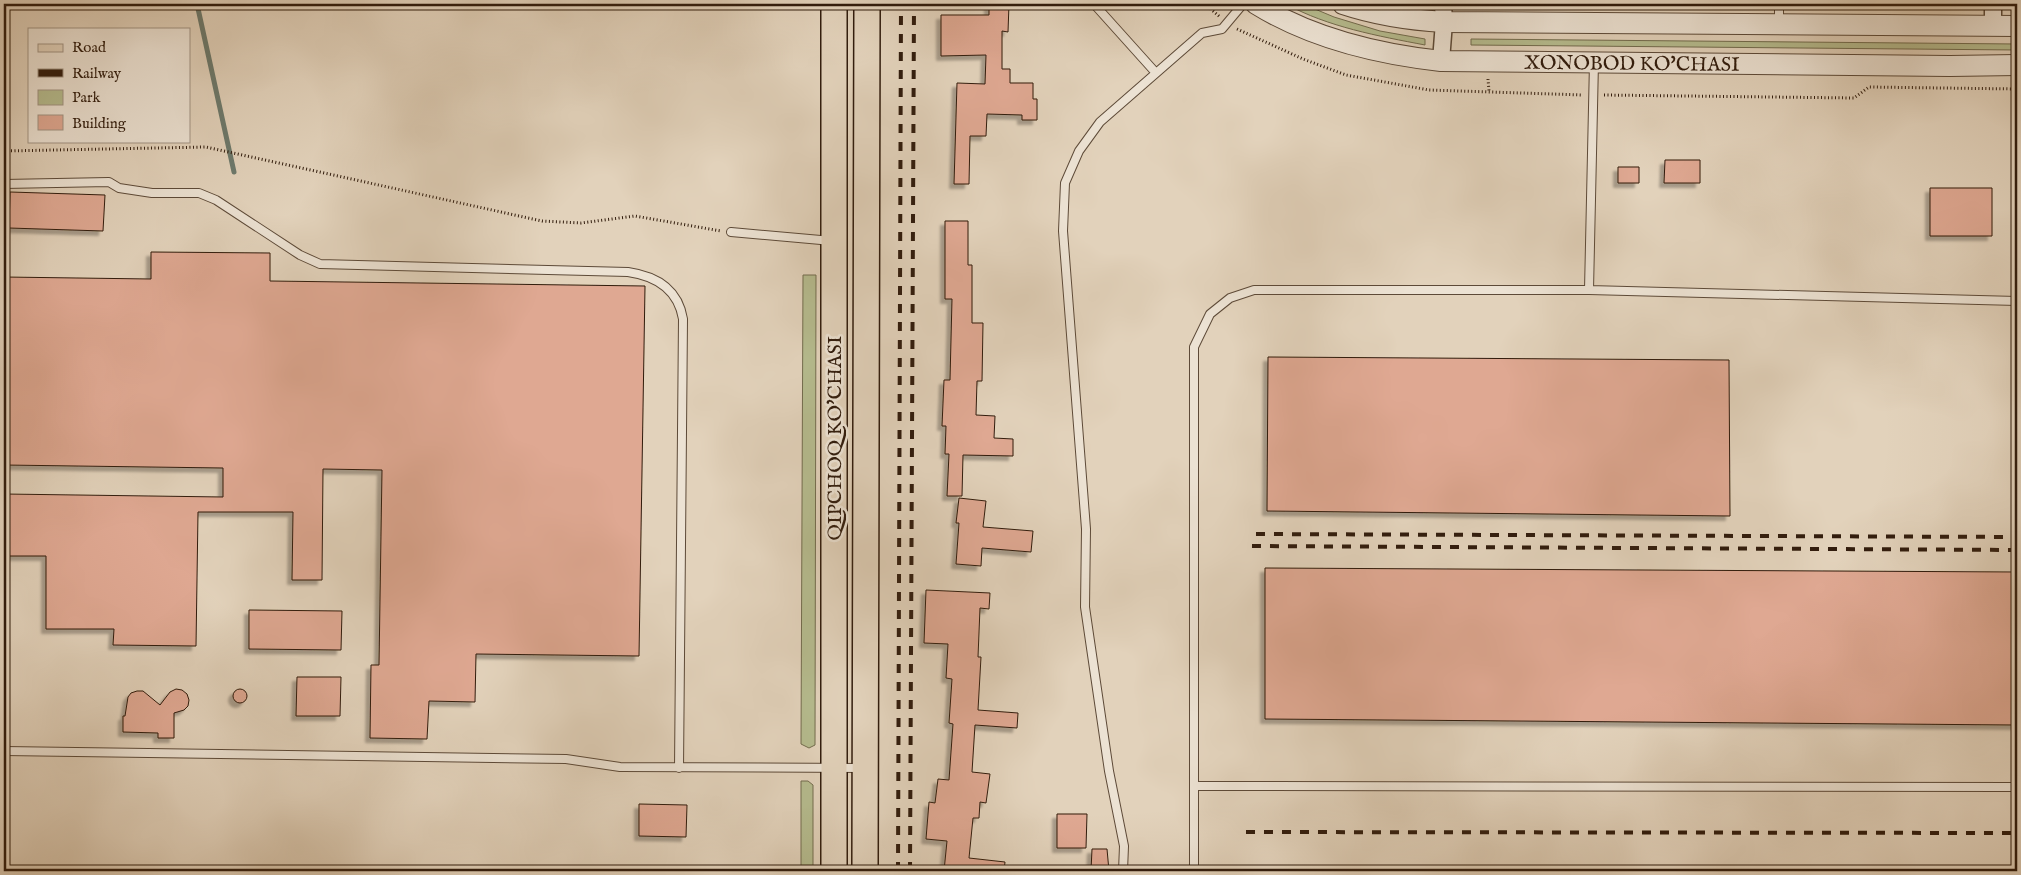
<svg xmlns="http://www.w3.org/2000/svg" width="2021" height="875" viewBox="0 0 2021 875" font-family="'IM FELL English',serif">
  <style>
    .green { fill: #b5bb8e; stroke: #736c4e }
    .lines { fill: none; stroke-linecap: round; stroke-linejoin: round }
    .stream { stroke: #6d7a6d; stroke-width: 5 }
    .building { fill: #dfa892; stroke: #311c0d; filter: url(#shadow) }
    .service-casing { stroke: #5d4a38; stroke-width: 10 }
    .minor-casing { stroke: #5d4a38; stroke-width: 19 }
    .tertiary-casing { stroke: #5d4a38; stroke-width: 22 }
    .primary-casing { stroke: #311c0d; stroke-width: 28 }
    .path { stroke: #311c0d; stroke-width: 3; stroke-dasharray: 1 2.5; stroke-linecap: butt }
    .service { stroke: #ece2d3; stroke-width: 8 }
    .minor { stroke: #ece2d3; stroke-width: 16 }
    .tertiary { stroke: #ece2d3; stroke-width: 20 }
    .primary { stroke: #e2d2bb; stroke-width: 25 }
    .rail { stroke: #311c0d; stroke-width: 4; stroke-dasharray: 9 9; stroke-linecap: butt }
    .labels { text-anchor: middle; stroke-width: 5; stroke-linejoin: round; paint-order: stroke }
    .street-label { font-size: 20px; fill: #311c0d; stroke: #ece2d3 }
  </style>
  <defs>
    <filter id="shadow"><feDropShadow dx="-4.5" dy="4.5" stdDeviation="1" flood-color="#0004"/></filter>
  </defs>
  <rect width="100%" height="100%" fill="#e2d2bb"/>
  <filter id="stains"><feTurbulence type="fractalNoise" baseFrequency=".004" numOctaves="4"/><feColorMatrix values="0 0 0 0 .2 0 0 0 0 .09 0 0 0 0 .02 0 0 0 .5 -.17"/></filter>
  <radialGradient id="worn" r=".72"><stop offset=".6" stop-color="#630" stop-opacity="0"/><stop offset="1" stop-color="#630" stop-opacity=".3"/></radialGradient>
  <path class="green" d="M1286,4h17l31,13 46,14 45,8v6c-47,-9 -97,-18 -139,-41z
    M1471,39l546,5v6l-546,-5z
    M803,275h13l-1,470 -6,3 -8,-4z
    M801,781h7l5,4v86h-12z"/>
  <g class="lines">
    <path class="stream" d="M197,4l37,168"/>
  </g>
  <path class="building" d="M989,4h20l-1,28 -6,-1v38h8v14h23v16h4v21h-15v-5l-35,-1 -1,22h-16l-1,48h-15l3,-101 28,1 1,-29 -45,1v-41h48z
    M1665,160h35v23h-36z
    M1618,167h21v16h-21z
    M1930,188h62v48h-62z
    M10,192l95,3 -2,36 -94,-3z
    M945,221h23v44h4v58h11l-1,58h-5l-1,34 19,1 -1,22 19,1v17l-50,-1 -1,41h-15l2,-42h-4l1,-28h-4l2,-46h6l2,-81h-7z
    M151,252l119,1v28l375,5 -6,370 -163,-2 -1,48 -46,-1 -2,38 -57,-1 1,-73h8l3,-195 -59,-1 -1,111h-30l1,-68h-95l-2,134 -83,-1 1,-16h-68v-73h-42v-62l219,3v-29l-219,-3v-188l147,2z
    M1268,357l461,3 1,156 -463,-5z
    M959,498l27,3 -3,26 50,4 -2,21 -49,-4 -1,18 -25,-2 3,-41h-3z
    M1265,568l752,4v153l-752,-6z
    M926,590l64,3 -1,16 -9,-1 -2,49h3l-3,53 40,3 -1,15 -42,-3 -3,47 18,2 -4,29 -6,-1 -1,16h-6l-4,40 36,4 -1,9h-60l3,-30 -21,-2 3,-37 6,1 3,-24 11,1 4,-56 -4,-1 3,-44 -6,-1 2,-34 -24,-1z
    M249,610l93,1 -1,39 -92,-1z
    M297,677h44l-1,39h-44z
    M233 696a7 7 0 1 1 14 0a7 7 0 1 1-14 0Z
    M176,689l6,1 5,4 2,6 -1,6 -4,4 -10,3v25h-16v-5l-35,-1v-16h2l3,-19 3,-4 6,-2h6l17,14 10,-13z
    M639,804l48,1 -1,32 -47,-1z
    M1057,814h30l-1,34h-29z
    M1092,849h15l2,22h-18z"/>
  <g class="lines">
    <defs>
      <path id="service" d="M1094,4l62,69
        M1779,24v-20
        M4,184l105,-2 10,6 33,5h47l17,7 84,55 20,9 308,8c28,4 50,17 55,47l-4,449
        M731,232l101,9
        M1589,290l5,-228
        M4,751l562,8 54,8 243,1
        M1194,786l823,1
        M1123,871l1,-25 -15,-75 -24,-164 1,-78 -23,-298 2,-48 14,-32 21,-29 102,-89 20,-4 21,-25
        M1194,871v-524l16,-33 20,-16 24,-8h335l428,11"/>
      <path id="minor" d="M1993,26v-22
        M1441,61l3,-39 -1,-18"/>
      <g id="tertiary">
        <path id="s1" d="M1256,4c55,34 121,50 185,57l509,5 67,-1"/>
        <path d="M1343,4c33,11 66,16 101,18l573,4"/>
      </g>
      <path id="primary" d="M834,4v867
        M865,871l2,-867"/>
    </defs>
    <use href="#service" class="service-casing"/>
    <use href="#minor" class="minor-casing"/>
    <use href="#tertiary" class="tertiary-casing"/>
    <use href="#primary" class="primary-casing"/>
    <path class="path" d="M1205,4l15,13
      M1237,29l66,30 43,16 83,15 154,5
      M1488,79l1,12
      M1604,95l250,3 15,-11 148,2
      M4,151l202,-4 336,74 39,2 54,-7 86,15"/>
    <use href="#service" class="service"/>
    <use href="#minor" class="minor"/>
    <use href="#tertiary" class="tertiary"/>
    <use href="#primary" class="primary"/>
    <path class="rail" d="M1256,534l761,3
      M1252,546l765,4
      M1246,832l771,1
      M898,871l3,-867
      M910,871l4,-867"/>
  </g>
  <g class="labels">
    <g class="street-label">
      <text dy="7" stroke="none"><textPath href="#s1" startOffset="386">XONOBOD KO'CHASI</textPath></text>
      <text transform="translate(834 438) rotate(-90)" y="7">QIPCHOQ KO'CHASI</text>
    </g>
  </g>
  <rect width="2021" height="875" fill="none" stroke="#e2d2bb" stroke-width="20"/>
  <rect x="5" y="5" width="2011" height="865" fill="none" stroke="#311c0d" stroke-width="2.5"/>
  <rect x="10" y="10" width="2001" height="855" fill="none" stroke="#311c0d"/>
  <rect x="28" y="28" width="162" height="115" fill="#ece2d3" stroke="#a19384"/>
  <rect x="38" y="44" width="25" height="8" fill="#e2d2bb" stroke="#a19384"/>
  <text x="72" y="52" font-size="15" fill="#311c0d">Road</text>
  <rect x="38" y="69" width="25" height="8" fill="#311c0d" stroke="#a19384"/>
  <text x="72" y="78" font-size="15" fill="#311c0d">Railway</text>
  <rect x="38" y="90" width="25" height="15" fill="#b5bb8e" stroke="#a19384"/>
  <text x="72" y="102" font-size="15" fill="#311c0d">Park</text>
  <rect x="38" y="115" width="25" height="15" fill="#dfa892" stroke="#a19384"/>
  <text x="72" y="128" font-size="15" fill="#311c0d">Building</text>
  <rect width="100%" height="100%" filter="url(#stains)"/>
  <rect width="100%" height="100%" fill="url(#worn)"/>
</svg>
